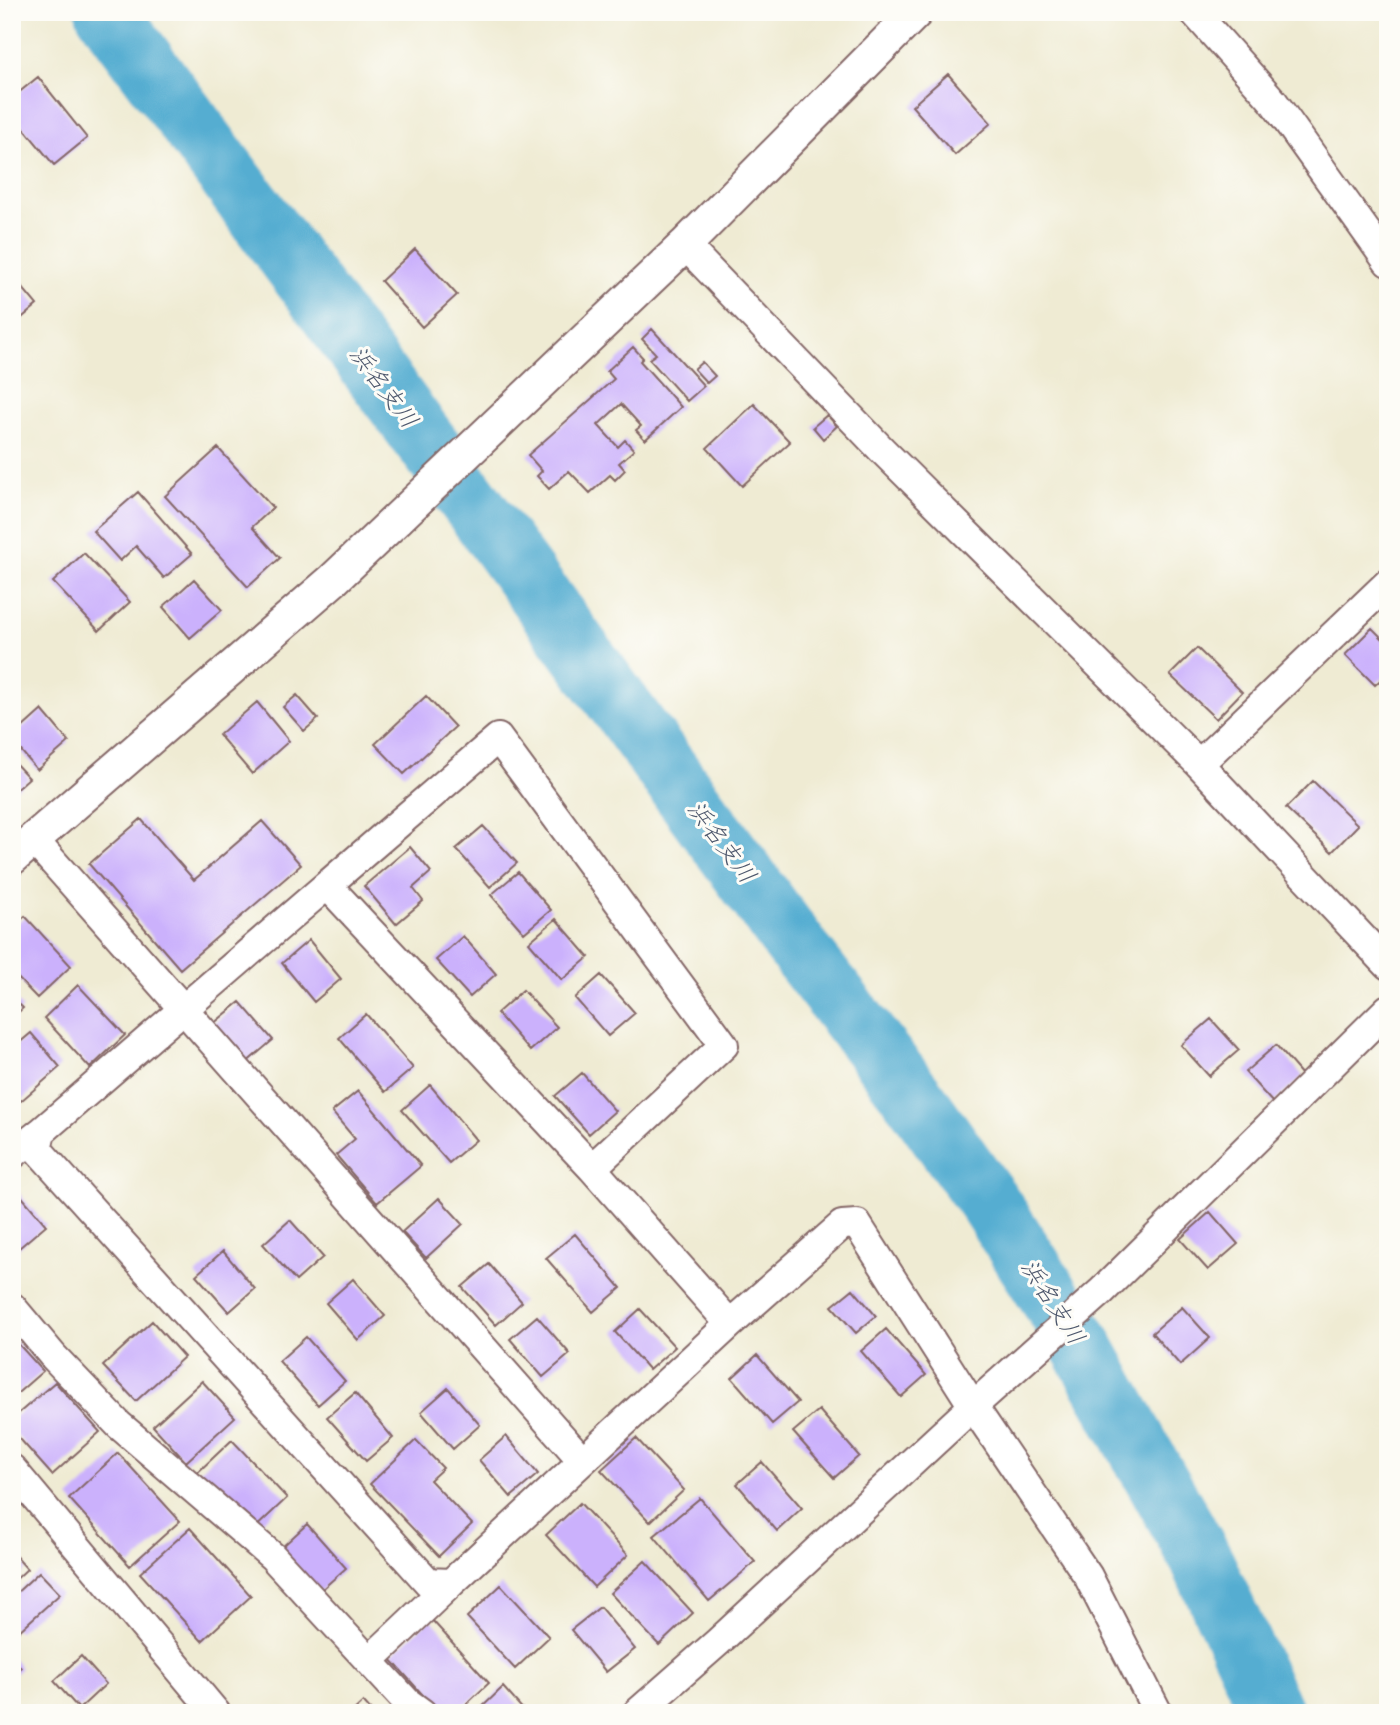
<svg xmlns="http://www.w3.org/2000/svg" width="1400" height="1725" viewBox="0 0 1400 1725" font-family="Mynerve,'Klee One',sans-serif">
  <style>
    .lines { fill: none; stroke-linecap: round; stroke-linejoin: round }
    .river { stroke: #54add1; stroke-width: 63 }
    .building { fill: #cbb1fc }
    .minor-casing { stroke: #846666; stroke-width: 32 }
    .tertiary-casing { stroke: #846666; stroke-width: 37 }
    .minor { stroke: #fff; stroke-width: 28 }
    .tertiary { stroke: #fff; stroke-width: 33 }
    .labels { text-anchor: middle; stroke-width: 6; stroke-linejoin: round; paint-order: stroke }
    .water-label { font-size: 24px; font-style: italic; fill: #4e586d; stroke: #fdfcf7 }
  </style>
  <rect width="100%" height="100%" fill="#fdfcf7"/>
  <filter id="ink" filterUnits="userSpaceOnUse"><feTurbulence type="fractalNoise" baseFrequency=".0143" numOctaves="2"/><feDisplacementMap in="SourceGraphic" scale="14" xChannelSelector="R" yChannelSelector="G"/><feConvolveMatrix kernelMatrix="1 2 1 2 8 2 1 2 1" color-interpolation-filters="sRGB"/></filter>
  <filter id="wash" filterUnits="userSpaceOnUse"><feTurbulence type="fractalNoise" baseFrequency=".00686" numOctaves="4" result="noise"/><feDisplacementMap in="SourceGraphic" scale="28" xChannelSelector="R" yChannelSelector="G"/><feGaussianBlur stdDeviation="1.57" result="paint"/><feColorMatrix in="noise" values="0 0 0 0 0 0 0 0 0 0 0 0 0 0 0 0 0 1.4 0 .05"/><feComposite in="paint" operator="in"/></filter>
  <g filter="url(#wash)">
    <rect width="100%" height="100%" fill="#efebd3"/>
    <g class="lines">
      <path class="river" d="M107,12l377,508 321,438 113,145 72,101 93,144 118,211 71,154"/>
    </g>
    <g id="blocks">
      <path class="building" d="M948,74l43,49 -36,32 -43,-49z
        M38,77l49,61 -33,27 -42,-51v-16z
        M415,249l42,46 -35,32 -41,-46z
        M12,275l25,30 -25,21z
        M652,329l52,57 -17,15 -38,-42 7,-5 -14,-15z
        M633,347l10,11 -3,3 41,46 -36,33 -9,-10 5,-4 -20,-22 -23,21 20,22 7,-7 9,10 -15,13 6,7 -10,10 -5,-5 -20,18 -21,-22 -20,18 -12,-13 5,-5 -14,-16 86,-76 -7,-8z
        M702,362l13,14 -8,7 -13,-14z
        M754,404l36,38 -48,44 -35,-38z
        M827,415l10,11 -14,13 -10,-12z
        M218,448l55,60 -21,19 28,31 -32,29 -83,-91z
        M138,492l54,62 -28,24 -28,-32 -16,15 -27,-30z
        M84,553l46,49 -31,29 -46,-49z
        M194,579l28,31 -32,28 -27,-31z
        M1372,628l16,16v29l-13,12 -30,-30z
        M1197,648l45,44 -26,27 -46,-44z
        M297,695l21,24 -14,12 -21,-24z
        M426,696l29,31 -51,47 -29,-30z
        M257,702l32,39 -37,33 -33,-39z
        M42,710l27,32 -32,28 -25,-30v-3z
        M12,760l17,18 -17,15z
        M1313,781l45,44 -26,27 -46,-44z
        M141,819l53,61 68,-59 39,44 -121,104 -91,-105z
        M483,826l34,37 -27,24 -34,-38z
        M410,847l21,25 -18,16 10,13 -27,23 -32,-38z
        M518,872l33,38 -27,23 -33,-38z
        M25,916l46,50 -34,32 -25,-26v-44z
        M556,919l33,38 -27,23 -33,-38z
        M463,936l33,38 -26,23 -34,-37z
        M309,940l32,39 -27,23 -32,-39z
        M601,975l34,38 -27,23 -33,-38z
        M78,985l47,50 -35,33 -46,-50z
        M523,990l34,37 -27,24 -33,-38z
        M12,997l11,11 -11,10z
        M240,1002l33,38 -27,23 -33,-39z
        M366,1014l47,54 -28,24 -46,-54z
        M1211,1019l28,31 -30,26 -28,-31z
        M31,1033l29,34 -39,34 -9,-9v-43z
        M1276,1045l27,31 -30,27 -28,-31z
        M582,1073l33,38 -26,23 -34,-38z
        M430,1085l46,55 -27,23 -47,-53z
        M358,1091l63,75 -44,37 -41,-48 19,-16 -23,-27z
        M17,1191l29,34 -34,29v-58z
        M439,1198l24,26 -37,34 -24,-26z
        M1210,1212l28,32 -30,26 -28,-31z
        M290,1220l33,37 -27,24 -33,-37z
        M575,1234l46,54 -28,24 -47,-54z
        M223,1251l32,38 -26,23 -33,-37z
        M489,1264l33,38 -26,23 -34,-38z
        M353,1279l32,37 -27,24 -32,-37z
        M853,1289l23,27 -20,17 -24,-27z
        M1182,1307l28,31 -30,27 -28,-32z
        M640,1309l35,38 -26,23 -34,-38z
        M537,1316l33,38 -27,23 -33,-38z
        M152,1321l32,36 -48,44 -33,-35z
        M886,1329l40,46 -25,22 -40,-46z
        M12,1337l31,34 -31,27z
        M306,1337l39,44 -27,24 -39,-44z
        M757,1355l41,47 -26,22 -40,-46z
        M202,1381l33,36 -49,45 -33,-36z
        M55,1382l45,50 -48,43 -40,-45v-11z
        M448,1388l32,37 -27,24 -32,-37z
        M355,1393l38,45 -27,23 -39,-44z
        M819,1410l40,46 -25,22 -41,-46z
        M506,1436l32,38 -27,23 -32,-37z
        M636,1438l48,52 -34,32 -49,-52z
        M232,1440l55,58 -35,33 -55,-58z
        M416,1440l27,28 -13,12 42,44 -33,32 -69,-72z
        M118,1453l62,68 -50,45 -61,-68z
        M762,1462l40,46 -25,23 -40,-47z
        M700,1498l55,64 -46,39 -55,-65z
        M580,1503l48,52 -34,32 -48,-52z
        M307,1524l39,44 -27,24 -38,-44z
        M190,1528l61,68 -49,45 -62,-68z
        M12,1552l15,17 -15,14z
        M645,1561l48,52 -34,32 -49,-52z
        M39,1572l21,22 -42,38 -6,-6v-29z
        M501,1585l48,52 -34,32 -48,-52z
        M600,1607l35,42 -29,23 -35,-42z
        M431,1619l58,64 -32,30h-18l-50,-56z
        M81,1656l25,28 -27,25 -25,-28z
        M12,1658l9,10 -9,8z
        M503,1687l23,26h-50z
        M363,1702l10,11h-22z
        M17,1705l8,8h-13v-3z"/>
    </g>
  </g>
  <g filter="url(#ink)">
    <use href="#blocks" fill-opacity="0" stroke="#846666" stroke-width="2"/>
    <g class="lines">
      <defs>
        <path id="minor" d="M1194,12l79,89 115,161
          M685,245l197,205 317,314 189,201
          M1199,764l189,-181
          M33,839l549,621
          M327,885l265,283 138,156 -279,259 -23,-1 -391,-433 4,-17z
          M327,885l171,-147 226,307 -132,123
          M12,1155l29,-23
          M12,1307l41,49 66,69 153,131 135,146 15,11
          M730,1324l112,-99 15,-1 116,182 115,170 70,137
          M12,1469l204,244
          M370,1660l81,-77
          M637,1713l81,-71 255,-236 129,-115 286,-282"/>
        <path id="tertiary" d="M12,858l321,-278 352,-335 231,-233"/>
      </defs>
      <use href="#minor" class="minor-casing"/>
      <use href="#tertiary" class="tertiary-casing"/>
      <use href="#minor" class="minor"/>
      <use href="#tertiary" class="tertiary"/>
    </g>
  </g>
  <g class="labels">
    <g class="water-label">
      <text transform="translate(384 387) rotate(53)" y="8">浜名支川</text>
      <text transform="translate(722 842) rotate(53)" y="8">浜名支川</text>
      <text transform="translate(1053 1302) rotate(57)" y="8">浜名支川</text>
    </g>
  </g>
  <rect width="1400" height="1725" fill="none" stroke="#fdfcf7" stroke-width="42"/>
</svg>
